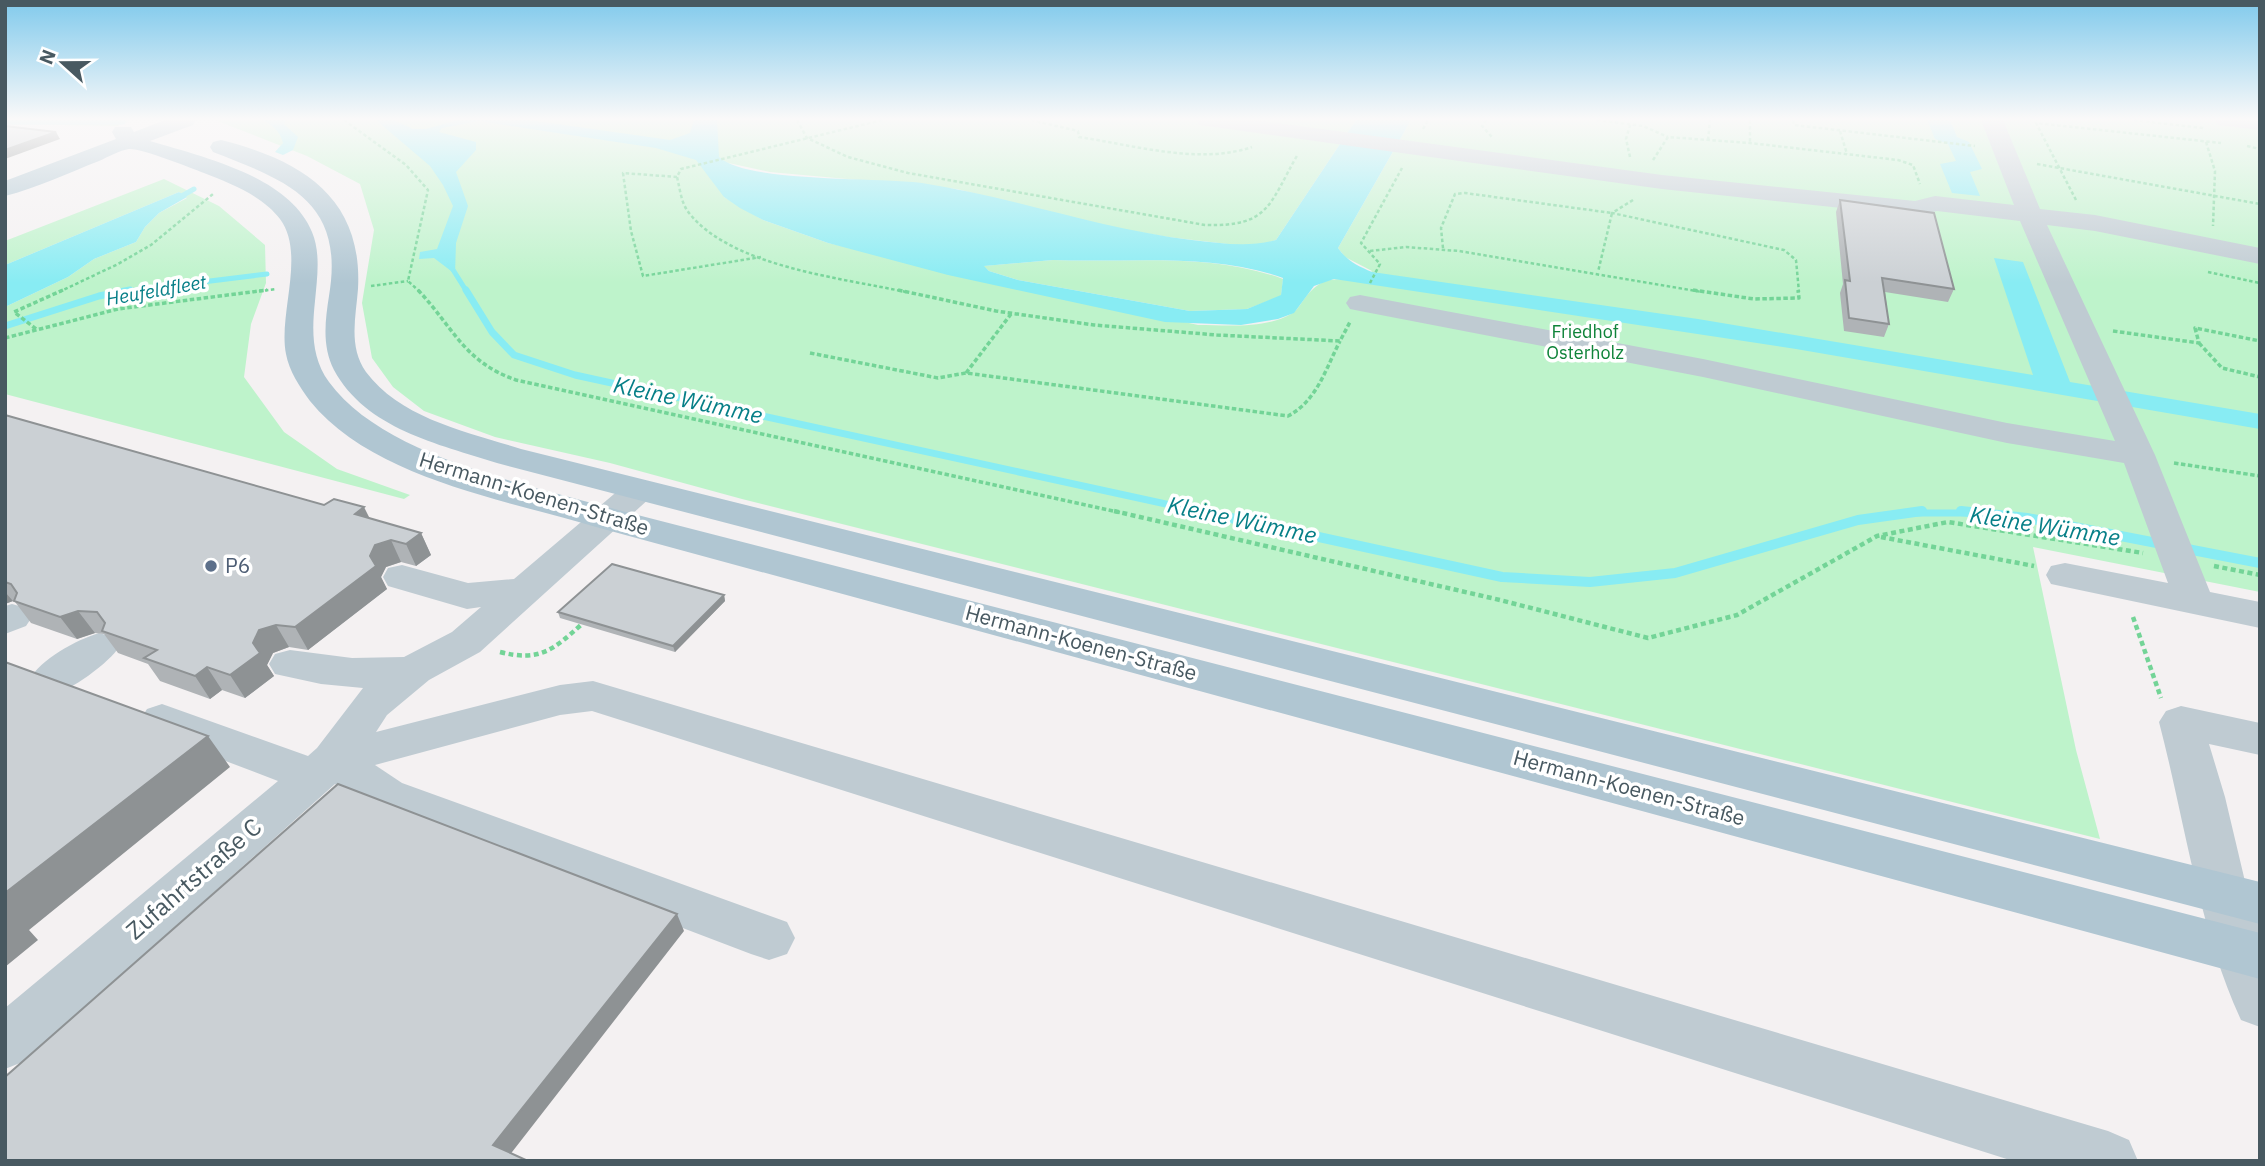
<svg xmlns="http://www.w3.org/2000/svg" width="2265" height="1166" viewBox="0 0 2265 1166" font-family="'IBM Plex Sans',sans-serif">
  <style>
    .green { fill: #bef3cb }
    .water { fill: #88ecf3; fill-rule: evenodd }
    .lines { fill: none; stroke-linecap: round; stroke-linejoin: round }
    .stream-far2 { stroke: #88ecf3; stroke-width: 5 }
    .stream-far1 { stroke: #88ecf3; stroke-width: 7 }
    .stream { stroke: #88ecf3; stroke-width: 10 }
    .path-far2 { stroke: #73d497; stroke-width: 2.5; stroke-dasharray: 3.5 2.5; stroke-linecap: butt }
    .path-far1 { stroke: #73d497; stroke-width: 3.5; stroke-dasharray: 4.5 2.5; stroke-linecap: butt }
    .path { stroke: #73d497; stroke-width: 4.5; stroke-dasharray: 5 3.5; stroke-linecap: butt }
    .minor { fill: #bfcbd2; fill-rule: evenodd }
    .major { fill: #b0c6d2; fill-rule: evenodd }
    .wall { fill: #afb3b6 }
    .shaded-wall { fill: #8e9294 }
    .building { fill: #cbd0d4; stroke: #8e9294; stroke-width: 2 }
    .service-dot { fill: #5c6f8a; stroke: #fff; stroke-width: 2.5 }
    .labels { text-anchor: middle; stroke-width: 7; stroke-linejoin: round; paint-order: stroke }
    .far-park-label { font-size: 18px; fill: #10843a; stroke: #fff }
    .far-water-label { font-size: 19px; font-style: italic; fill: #067f87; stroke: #fff }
    .street-label { font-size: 21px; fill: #485961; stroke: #fff }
    .service-label { font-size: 21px; fill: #4e5e75; stroke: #fff; text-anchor: start }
    .water-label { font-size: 23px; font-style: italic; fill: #067f87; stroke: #fff }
    .near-street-label { font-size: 24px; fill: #485961; stroke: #fff }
  </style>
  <rect width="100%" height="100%" fill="#f4f1f2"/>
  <path class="green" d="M5,120h126l-14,6 -112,-2z
    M215,120h1141l-80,120 -16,5h-24l-68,-8 -70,-12 -141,-36 -187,-17 -46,-10v35l39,23 65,23 370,82c28,0 67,4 93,-11 6,-3 10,-11 14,-16 18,-24 32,-19 59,-17l8,-10 -27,-14 -7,-9 73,-128h849v472l-227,-45 43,203 24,89 -1358,-340 -132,-36 -115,-26 -71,-26 -31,-24 -21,-29 -10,-55 12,-73 -14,-46 -53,-28z
    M164,179l55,27 46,39 1,38 -15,41 -7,53 40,55 53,37 73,26 -6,4 -399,-105v-87l63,-30 26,-18 42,-17 9,-15 14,-14 28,-15 -8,-6 -174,73v-24z
    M1053,260c77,3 157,-8 230,19l-2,17 -34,13 -57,2 -172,-31 -29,-9 -6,-5z"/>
  <path class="water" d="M260,120h26l-2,4 14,13 -5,13 -10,5 -8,-3 8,-9c-3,-12 -11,-20 -23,-23z
    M376,120h18l19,9h13l32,-9h71l141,20 20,-7 4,-13h23l2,37c27,26 161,20 203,26 91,14 178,46 270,57 29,3 55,8 84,0l80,-120h55l-73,128c9,13 20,18 34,24l326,47 335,56 -39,-117 29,4 47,120 190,32v15l-464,-80 -462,-70 -20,7 -20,27 -16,6 -37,6 -76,-3 -217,-47 -120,-32 -65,-23 -23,-12 -16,-11 -28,-37 -40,-12 -177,-27 -37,7 -3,4 37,10v8l-20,22 12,34 -12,37 -1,31 -21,-16 -15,1 1,-7 17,-3 16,-43 -10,-21 -13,-19zM1053,260c77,3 157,-8 230,18l-2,17 -34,14 -57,2 -172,-31 -29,-9 -5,-5z
    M1927,120h23l7,17 12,5 13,27 -12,3 10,24 -28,-3 -12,-29 16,-3 -8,-17 -13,-5z
    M179,192l8,5 -28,16 -14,14 -9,15 -42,17 -26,18 -63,30v-42z"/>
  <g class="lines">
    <path class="stream-far2" d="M5,122h118
      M173,201l21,-12
      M450,265l17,27
      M121,292l146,-18"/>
    <path class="stream-far1" d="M466,290l26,42 22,23 61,20 632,138
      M5,326l94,-30 31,-6
      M1903,513h82"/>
    <path class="stream" d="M1199,511l303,66 88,5 85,-9 183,-53 64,-9
      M1961,511l66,7 135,26
      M2182,548l78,15"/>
    <path class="path-far2" d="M344,120l62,45 22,25 -20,91 12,11
      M797,120l10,18 41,19 60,16 297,52c65,2 64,-21 93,-71
      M882,120l-201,49 -4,8c3,12 4,26 12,36 43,54 153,65 217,79
      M1031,120l47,11 1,6c54,8 120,28 173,10
      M1486,120l-4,6 10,11
      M1597,120l46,6 25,11
      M1750,120v23
      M1793,120l1,5 181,21
      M2134,120l69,8
      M1423,129l5,-9
      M1840,131l7,23
      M1708,140l2,-20
      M2206,142l9,29 -2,55
      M2247,146l13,3
      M1630,157l-4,-18 5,-17
      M1653,160l15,-23 82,6 148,17 15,5 7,19
      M2037,164l223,40
      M677,177l-54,-4 8,58 12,45 118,-19
      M1633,200l-21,13 172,37 12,10 3,32
      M2076,200l-40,-77 185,20
      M1443,248l-2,-20 14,-34 10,-1 147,20 -14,59
      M1370,251l36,-4 53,4 243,41
      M2208,272l52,11
      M1370,283l10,-19 -19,-21 41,-75
      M371,286l37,-5
      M59,292l59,-28 33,-19 62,-51
      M253,292l23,-3"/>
    <path class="path-far1" d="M418,290c35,37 46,72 98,90l606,133
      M898,290l98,21 98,14 123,10 123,6 10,-19
      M1693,290l61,9 45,-1 -1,-8
      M36,329l-22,-17 49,-22
      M2113,331l86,12 -4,-15 65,13
      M5,338l113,-29 149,-19
      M2199,343l23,25 38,9
      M810,353l128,25 28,-5 322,43c29,-15 38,-48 52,-75
      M966,373l45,-59
      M2174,463l86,13"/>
    <path class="path" d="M1114,511l386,89 148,38 89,-23 140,-79 71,-14 195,31
      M1881,537l153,29
      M2214,566l46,9
      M2133,617l28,81
      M500,652c40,10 53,-2 82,-28"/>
    <path class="minor" d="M1196,120h60l406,55 253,26 20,-5 79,9 -33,-85h22l37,89 55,6 165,33v16l-165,-33 -48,-6 108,230 55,137 50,10v26l-209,-44 -5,-9 5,-9 14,-3 103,20 -44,-120 -117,-20 -304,-66 -343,-66 -10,-2 -4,-6 4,-6 10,-2 343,64 304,64 108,18 -95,-220 -83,-10 -20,5 -255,-27 -455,-63 -8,-1z
      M2215,120h45v10l-42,-5z
      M639,479l12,4 6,7 -6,7 -171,155 -51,28 -42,35 -11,17 184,-47 33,-4 1515,450 21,9 9,21h-125l-1421,-450 -32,4 -185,50 27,18 385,139 8,16 -8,16 -18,6 -18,-6 -381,-145 -35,-25 -310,277 -20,8v-61l273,-227 -131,-50 -7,-11 7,-11 15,-5 146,52 9,-8 46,-60 -42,-4 -46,-10 -6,-10 6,-10 15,-4 62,8 52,-1 48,-25 29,-25 -14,2 -79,-23 -5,-9 5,-9 14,-3 66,18 46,-4 113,-96z
      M12,604l14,4 6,9 -6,9 -21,8v-28z
      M99,633l14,4 6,10c-8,14 -50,46 -68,47 -5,1 -11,-2 -16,-4l-6,-10c12,-21 47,-40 70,-47z
      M2181,706l79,17v32l-51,-11 16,53 23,97 12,33v100l-19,-7c-43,-94 -56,-199 -82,-298l7,-11z"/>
    <path class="major" d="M165,120h31l-3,5 -43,16c53,16 139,35 162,91 9,21 5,47 3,69 -3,28 -4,57 14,81 55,76 207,105 293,129l1638,422v46l-1664,-452c-90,-27 -224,-49 -286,-126 -10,-14 -21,-30 -24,-47 -8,-40 20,-100 -6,-135 -17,-23 -50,-36 -76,-46 -13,-5 -63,-25 -75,-24 -9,1 -21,8 -30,12 -31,12 -62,27 -94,35v-15l111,-42 -4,-7 3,-5h16l3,5z
      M221,140c80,20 142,57 137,149 -2,27 -10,58 8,83 35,47 102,60 155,77l1739,433v42l-1763,-461c-59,-19 -131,-34 -163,-93 -12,-23 -9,-49 -5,-74 16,-95 -41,-115 -116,-144l-3,-5 3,-5z"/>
  </g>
  <path class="wall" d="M1840,200l114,89 -6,13 -63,-10 4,32 -5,13 -40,-6 -4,-38 3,-9 -7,-72z
    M5,415l416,118 10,22 -15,11 -15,-4 -15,5 -5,10 6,12 -79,61 -19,-3 -16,6 -6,12 7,11 -29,22 -23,-8 -12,9 -50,-18 -12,-17 -30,-11 -14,-19 -9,-1 -18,6 -46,-16 -16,-21 -2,-1 -8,3z
    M724,595l1,6 -50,51 -115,-34 -2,-6z"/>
  <path class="shaded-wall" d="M56,132l4,7 -55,20v-9z
    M364,507l11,22 -20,-15z
    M421,533l10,22 -15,11 -10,-22z
    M391,540l10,22 -15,5 -5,10 6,12 -79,61 -13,-23 75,-71 5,-11z
    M5,592l8,9 -8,3z
    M724,595l1,6 -50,51 -2,-6z
    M78,611l17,22 -18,6 -17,-22z
    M276,625l13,22 -16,6 -6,12 7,11 -29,22 -15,-23 29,-45z
    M207,667l15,23 -12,9 -15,-23z
    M208,736l22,31 -201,163 9,10 -33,27v-74z
    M677,914l7,17 -179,230 -12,-16z"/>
  <path class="building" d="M5,126l51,6 -51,18z
    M1840,200l94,13 20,76 -72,-11 7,46 -40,-6 -4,-38 5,1z
    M5,415l319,90 10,-6 30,8 -9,7 66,19 -15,11 -15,-4 -16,5 -5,11 6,10 -81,61 -19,-2 -17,5 -6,13 7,10 -30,22 -23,-8 -12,9 -51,-18 13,-8 -55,-19 3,-8 -8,-11 -19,-1 -18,6 -46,-16 3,-8 -6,-9 -6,-2z
    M612,564l112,31 -51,51 -115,-34z
    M5,662l203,74 -203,157z
    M338,784l339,130 -184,231 35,16h-523v-84z"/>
  <linearGradient id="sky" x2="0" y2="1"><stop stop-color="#81caec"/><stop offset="0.42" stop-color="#faf9f9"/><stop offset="1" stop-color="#faf9f9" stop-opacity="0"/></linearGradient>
  <rect width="2265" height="283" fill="url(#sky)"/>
  <circle class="service-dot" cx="211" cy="566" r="7"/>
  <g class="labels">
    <g class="far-park-label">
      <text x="1585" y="338">Friedhof<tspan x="1585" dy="21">Osterholz</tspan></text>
    </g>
    <g class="far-water-label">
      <text transform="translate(156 290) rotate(-10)" y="7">Heufeldfleet</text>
    </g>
    <g class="street-label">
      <text transform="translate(534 494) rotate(17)" y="7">Hermann-Koenen-Straße</text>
      <text transform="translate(1081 643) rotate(15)" y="7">Hermann-Koenen-Straße</text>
      <text transform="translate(1629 788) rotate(15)" y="7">Hermann-Koenen-Straße</text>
    </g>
    <g class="service-label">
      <text x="225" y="573">P6</text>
    </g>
    <g class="water-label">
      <text transform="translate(688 400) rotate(12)" y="8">Kleine Wümme</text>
      <text transform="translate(1242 520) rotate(12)" y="8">Kleine Wümme</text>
      <text transform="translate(2045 526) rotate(9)" y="8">Kleine Wümme</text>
    </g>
    <g class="near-street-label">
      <text transform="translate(194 879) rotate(-41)" y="8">Zufahrtstraße C</text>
    </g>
  </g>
  <rect width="2265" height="1166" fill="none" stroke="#485961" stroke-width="14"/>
  <g transform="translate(63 63) rotate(291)" stroke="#ffffff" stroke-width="5" paint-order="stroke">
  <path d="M0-5L12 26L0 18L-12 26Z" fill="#485961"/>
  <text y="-10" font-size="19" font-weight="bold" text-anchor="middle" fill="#485961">N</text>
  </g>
</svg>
